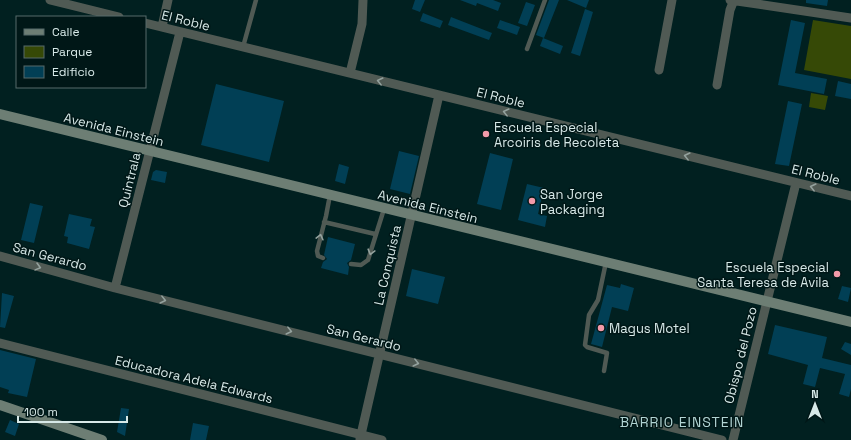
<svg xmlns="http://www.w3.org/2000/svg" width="851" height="440" viewBox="0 0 851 440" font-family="'Space Grotesk',sans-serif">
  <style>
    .green { fill: #364906 }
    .building { fill: #013f55 }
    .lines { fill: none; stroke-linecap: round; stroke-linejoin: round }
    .lane { stroke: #505a54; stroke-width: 4.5 }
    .street { stroke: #505a54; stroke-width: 9 }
    .secondary { stroke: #6d7e74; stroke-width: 10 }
    .oneway { stroke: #94a29e }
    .poi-dot { fill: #f39aa9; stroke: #001717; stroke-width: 1.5 }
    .labels { text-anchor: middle; stroke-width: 3; stroke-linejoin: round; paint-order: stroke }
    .street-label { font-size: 13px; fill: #d7e9e8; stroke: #001717 }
    .poi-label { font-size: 13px; fill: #d7e9e8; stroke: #001717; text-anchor: start }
    .neighbourhood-label { font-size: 14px; letter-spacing: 1px; fill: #b1d4d3; stroke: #001717 }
  </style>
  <rect width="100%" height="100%" fill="#012020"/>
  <path class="green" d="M813,20l38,6v53l-47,-9z
    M811,93l17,3 -3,14 -16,-3z"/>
  <path class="building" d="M415,0h10l-5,12 -8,-3z
    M460,0h33l8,3 -3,8 -21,-8 -1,3z
    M549,0h10l-15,38 -8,-3z
    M567,0h22l-3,8z
    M806,0h22l-1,6 -21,-3z
    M526,2l9,3 -8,21 -9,-3z
    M585,9l8,3 -13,44 -9,-3z
    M423,13l20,8 -3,7 -20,-7z
    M451,17l41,16 -3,7 -41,-15z
    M500,20l20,7 -3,8 -20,-7z
    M791,20l14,3 -10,50 32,6 -3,15 -46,-9z
    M543,38l20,8 -3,8 -20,-8z
    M838,81l13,3v15l-16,-3z
    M216,84l68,17 -15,61 -68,-17z
    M788,101l14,3 -13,62 -14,-2z
    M399,151l20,5 -9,38 -20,-5z
    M490,153l23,6 -12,51 -24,-6z
    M339,164l10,3 -4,17 -10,-3z
    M156,170l11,2 -2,11 -14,-3 2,-8z
    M527,184l17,4 -6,26 9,2 -2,11 -27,-7z
    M30,203l13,3 -9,37 -13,-3z
    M69,214l23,5 -2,7 5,1 -6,22 -22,-6 1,-6 -4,-1z
    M328,237l27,7 -4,16 -4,3 2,4 -1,8 -27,-7 2,-6 4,-3 -3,-4z
    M412,269l33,8 -7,27 -32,-8z
    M621,284l13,4 -6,23 -16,-4 -10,40 -11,-3 16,-59 13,3z
    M842,286l9,2 -3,14 -10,-3z
    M2,293l12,3 -9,32 -5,-1z
    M775,325l52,12 -5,21 29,7v24l-2,8 -10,-3 6,-20 -25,-6 -5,19 -12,-3 5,-19 -40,-11z
    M845,342l6,2v11l-10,-6z
    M0,350l36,9 -9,38 -19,-4 1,-3 -9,-3z
    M121,408l8,1 -4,27 -8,-4z
    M10,420l9,4 -4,12 -10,-4z
    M193,423l16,3 -3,14h-16z"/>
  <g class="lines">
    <path class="lane" d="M243,47l13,-47
      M527,49l18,-49
      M324,222l51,12
      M323,258l-5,-2 -1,-5 9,-35 4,-21
      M351,264l10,1 7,-5 16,-51
      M604,371l3,-18 -20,-6 -2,-2 4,-30 9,-15 8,-38"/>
    <path class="street" d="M50,0l69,17
      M730,0l121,18
      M145,23l706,173
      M162,27l6,-27
      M659,70l13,-70
      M350,73l12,-49 1,-24
      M717,85l13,-75 4,-10
      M0,256l115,32 607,152
      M115,288l65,-256
      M0,343l382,97
      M360,439l79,-344
      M733,440l63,-257"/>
    <path class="secondary" d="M0,114l851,208
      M0,405l102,35"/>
  </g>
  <defs><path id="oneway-chevron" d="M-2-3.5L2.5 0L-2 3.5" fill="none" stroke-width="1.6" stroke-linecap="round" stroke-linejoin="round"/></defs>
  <g class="oneway">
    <use href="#oneway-chevron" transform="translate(380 81) rotate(-166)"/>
    <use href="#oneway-chevron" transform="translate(506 112) rotate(-166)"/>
    <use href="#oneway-chevron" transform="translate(687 156) rotate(-166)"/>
    <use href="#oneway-chevron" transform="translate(813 187) rotate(-166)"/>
    <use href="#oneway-chevron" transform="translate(320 237) rotate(-76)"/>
    <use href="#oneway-chevron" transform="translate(371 252) rotate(105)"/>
    <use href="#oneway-chevron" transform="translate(38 267) rotate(15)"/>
    <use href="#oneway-chevron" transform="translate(163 300) rotate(14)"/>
    <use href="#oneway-chevron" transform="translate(289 331) rotate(14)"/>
    <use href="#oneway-chevron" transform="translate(416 363) rotate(14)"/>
  </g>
  <g class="poi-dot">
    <circle cx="486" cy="134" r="4"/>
    <circle cx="532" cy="201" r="4"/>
    <circle cx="837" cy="274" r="4"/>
    <circle cx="601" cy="328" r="4"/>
  </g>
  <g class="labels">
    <g class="street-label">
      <text transform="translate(186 20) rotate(14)" y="5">El Roble</text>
      <text transform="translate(501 97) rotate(14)" y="5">El Roble</text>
      <text transform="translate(114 129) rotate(14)" y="5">Avenida Einstein</text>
      <text transform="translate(816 174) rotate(14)" y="5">El Roble</text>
      <text transform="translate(129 180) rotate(-76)" y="5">Quintrala</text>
      <text transform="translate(428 206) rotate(14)" y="5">Avenida Einstein</text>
      <text transform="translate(50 256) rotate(15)" y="5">San Gerardo</text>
      <text transform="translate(387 265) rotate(-77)" y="5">La Conquista</text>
      <text transform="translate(364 337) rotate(14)" y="5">San Gerardo</text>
      <text transform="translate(740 355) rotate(-76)" y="5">Obispo del Pozo</text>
      <text transform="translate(194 379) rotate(14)" y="5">Educadora Adela Edwards</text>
    </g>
    <g class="poi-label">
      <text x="494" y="132">Escuela Especial<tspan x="494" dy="15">Arcoiris de Recoleta</tspan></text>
      <text x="540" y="199">San Jorge<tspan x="540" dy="15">Packaging</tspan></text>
      <text x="829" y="272" text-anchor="end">Escuela Especial<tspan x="829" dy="15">Santa Teresa de Avila</tspan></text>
      <text x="609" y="333">Magus Motel</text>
    </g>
    <g class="neighbourhood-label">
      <text x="682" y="427">BARRIO EINSTEIN</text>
    </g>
  </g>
  <rect x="16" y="16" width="130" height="72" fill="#001717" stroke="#566b6b"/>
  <rect x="24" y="29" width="20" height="6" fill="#6d7e74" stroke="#566b6b"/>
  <text x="52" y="36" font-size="12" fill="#d7e9e8">Calle</text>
  <rect x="24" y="46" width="20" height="12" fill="#364906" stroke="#566b6b"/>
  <text x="52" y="56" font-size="12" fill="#d7e9e8">Parque</text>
  <rect x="24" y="66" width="20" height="12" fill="#013f55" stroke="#566b6b"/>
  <text x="52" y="76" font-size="12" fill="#d7e9e8">Edificio</text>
  <g transform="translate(815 404)" stroke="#001717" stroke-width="3" paint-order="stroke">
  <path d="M0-3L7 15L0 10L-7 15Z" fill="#d7e9e8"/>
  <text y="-6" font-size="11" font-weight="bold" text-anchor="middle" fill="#d7e9e8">N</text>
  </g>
  <path d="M18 416v6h109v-6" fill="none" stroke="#d7e9e8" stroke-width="2"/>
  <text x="24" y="416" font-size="12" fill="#d7e9e8" stroke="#001717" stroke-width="3" paint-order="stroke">100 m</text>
</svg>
